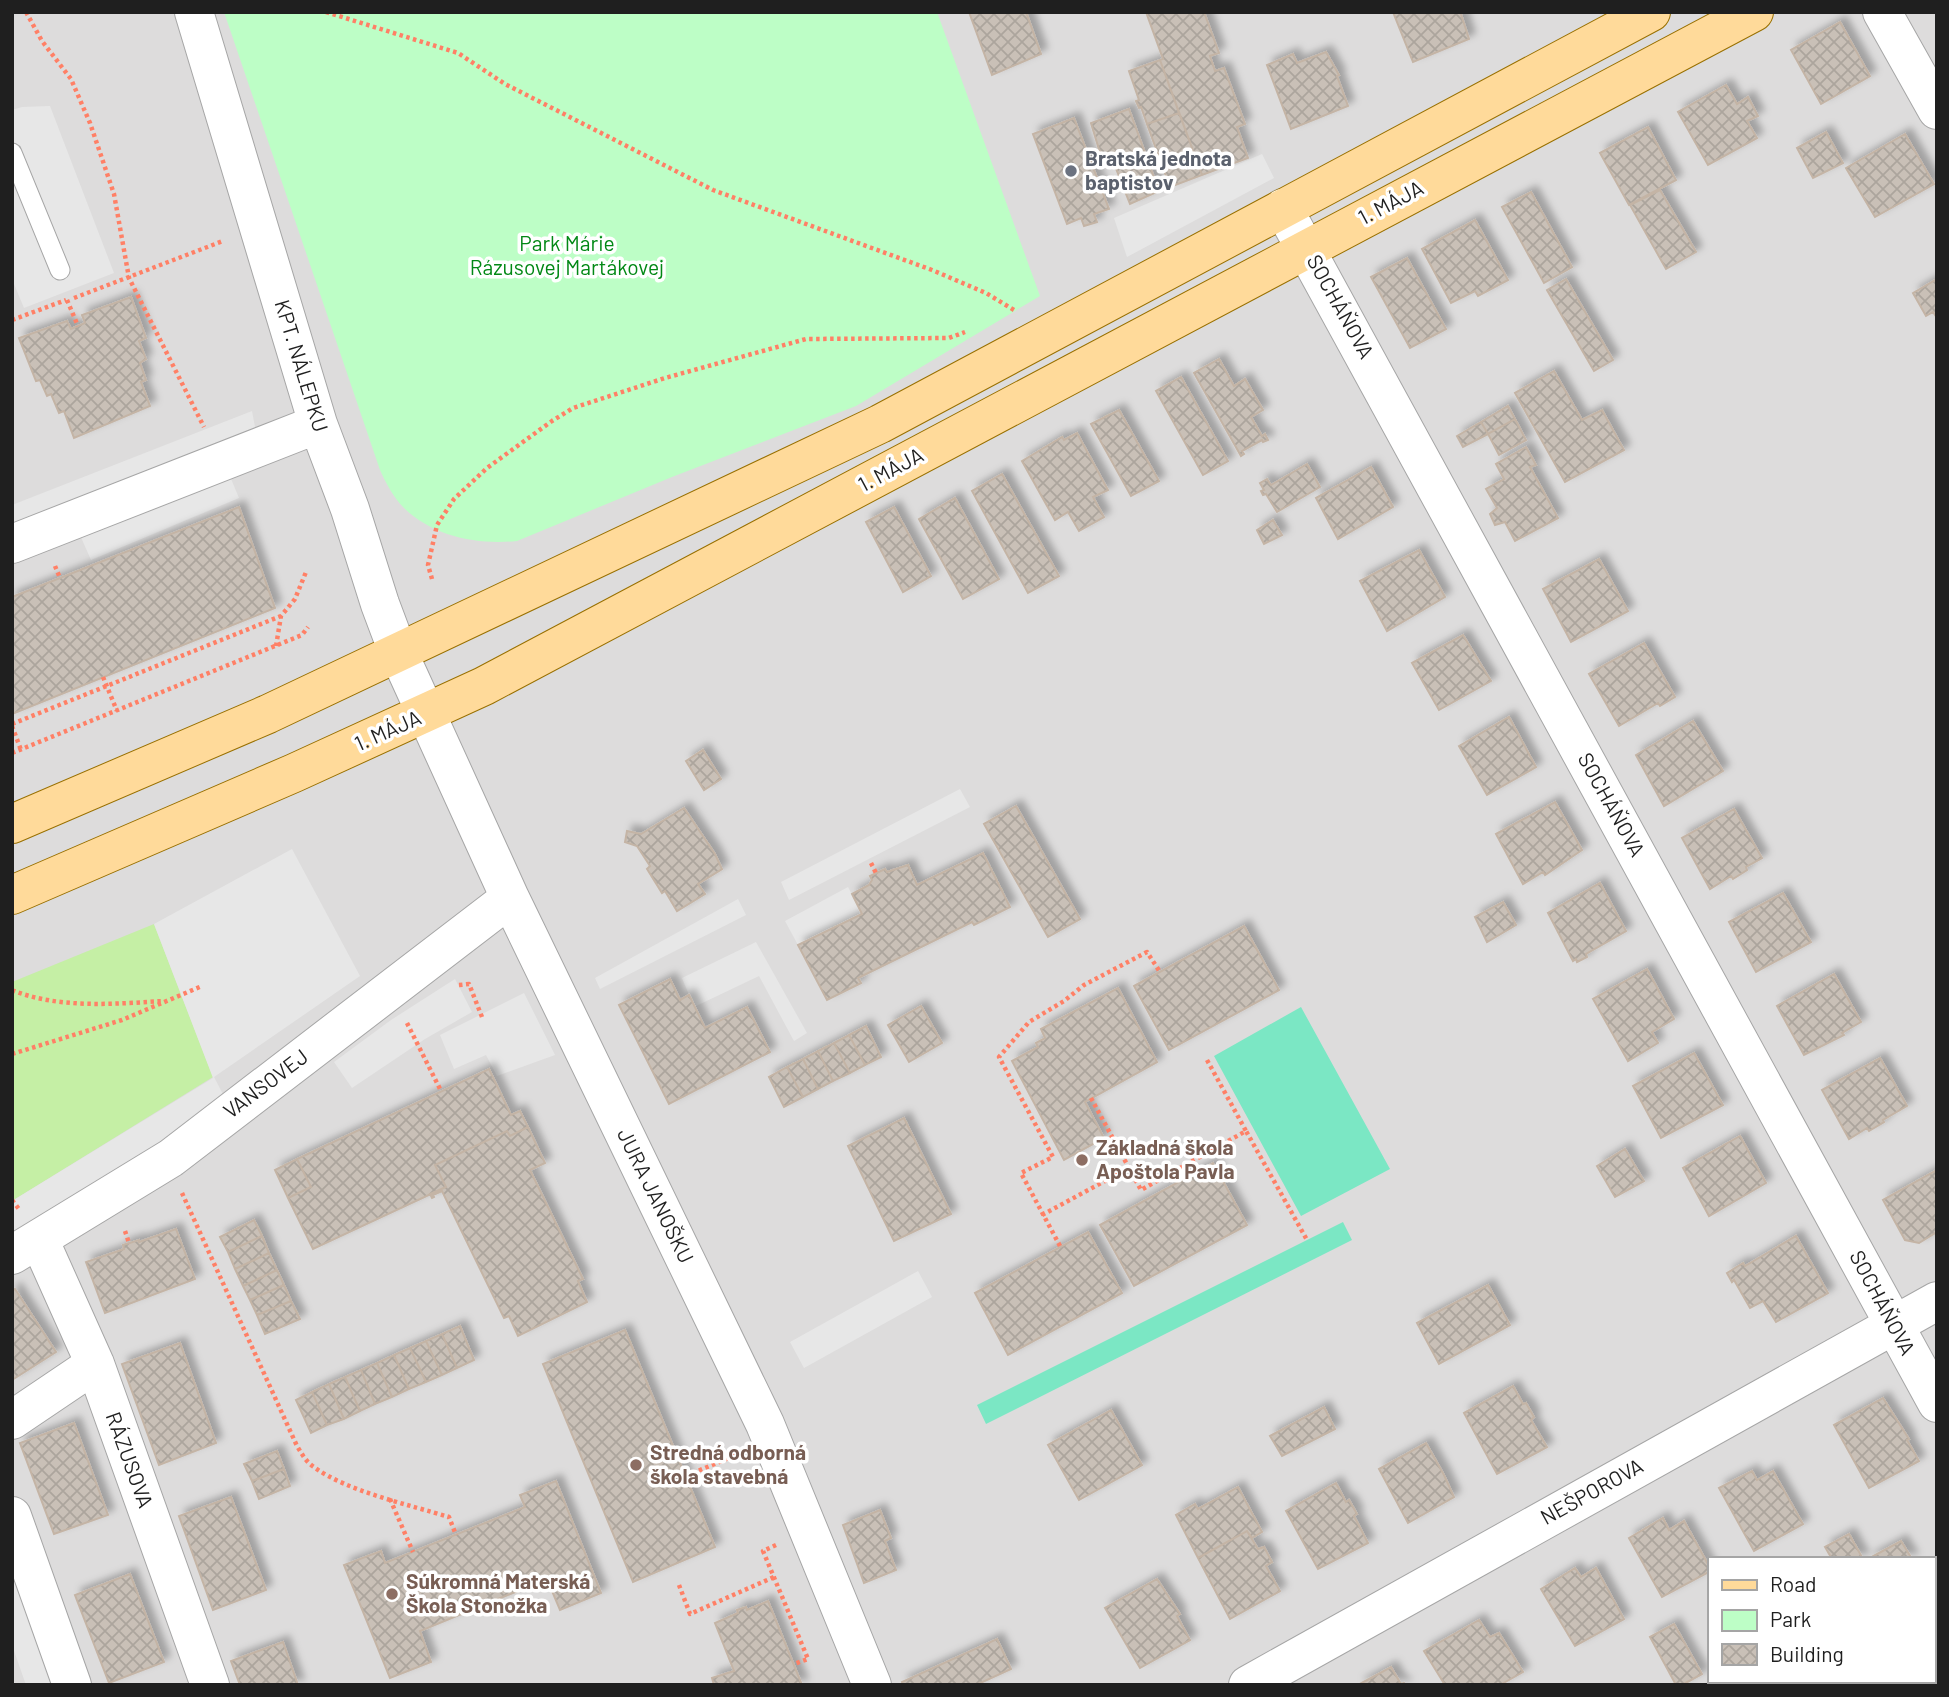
<svg xmlns="http://www.w3.org/2000/svg" width="1949" height="1697" viewBox="0 0 1949 1697" font-family="Barlow,sans-serif">
  <style>
    .residential { fill: #dddcdc; fill-rule: evenodd }
    .grass { fill: #c5efa5 }
    .park { fill: #bdfec6 }
    .pitch { fill: #7be7c4 }
    .parking { fill: #e7e7e7 }
    .building { fill: url(#building-cross-hatch); stroke: #c4b4a5; stroke-width: 2; filter: url(#shadow) }
    .lines { fill: none; stroke-linecap: round; stroke-linejoin: round }
    .lane-casing { stroke: #a6a6a6; stroke-width: 21 }
    .street-casing { stroke: #a6a6a6; stroke-width: 40 }
    .primary-casing { stroke: #997000; stroke-width: 40 }
    .path { stroke: #ff8066; stroke-width: 4.5; stroke-dasharray: 3.5 3.5; stroke-linecap: butt }
    .lane { stroke: #fff; stroke-width: 19 }
    .street { stroke: #fff; stroke-width: 38 }
    .primary { stroke: #ffda9a; stroke-width: 38 }
    .worship-dot { fill: #6b7280; stroke: #fff; stroke-width: 2.5 }
    .education-dot { fill: #8d6e63; stroke: #fff; stroke-width: 2.5 }
    .labels { text-anchor: middle; stroke-width: 7; stroke-linejoin: round; paint-order: stroke }
    .worship-label { font-size: 21px; font-weight: bold; fill: #5b616d; stroke: #fff; text-anchor: start }
    .street-label { font-size: 21px; fill: #1f1f1f; stroke: #fff }
    .park-label { font-size: 21px; fill: #028815; stroke: #fff }
    .education-label { font-size: 21px; font-weight: bold; fill: #785e54; stroke: #fff; text-anchor: start }
  </style>
  <defs>
    <pattern id="building-cross-hatch" width="8" height="8" patternUnits="userSpaceOnUse" patternTransform="scale(1.75)"><rect width="8" height="8" fill="#c9c0b7"/><path d="M0 0l8 8M0 8l8-8" fill="none" stroke="#aca59d"/></pattern>
    <filter id="shadow"><feDropShadow dx="6" dy="-6" stdDeviation="3.5" flood-color="#0004"/></filter>
  </defs>
  <rect width="100%" height="100%" fill="#f0ede4"/>
  <path class="residential" d="M12,12h1925v1673h-1925zM1709,1559h224v122h-224z"/>
  <path class="grass" d="M154,924l59,153 -201,124v-219z"/>
  <path class="park" d="M224,12h713l103,284 -184,110 -184,71 -155,64c-39,4 -83,-4 -113,-33 -11,-11 -18,-25 -24,-38z"/>
  <path class="pitch" d="M1301,1007l89,162 -89,47 -87,-160z
    M1343,1222l9,18 -366,184 -9,-19z"/>
  <path class="parking" d="M50,106l64,167 -90,35 -12,-29v-169l10,-3z
    M1262,154l12,24 -147,79 -13,-39z
    M252,411l6,32 -246,96v-34z
    M229,474l10,24 -148,62 -11,-25z
    M960,789l10,18 -181,93 -8,-18z
    M292,849l68,127 -146,101 12,23 -118,77 -96,59v-35l201,-123 -59,-154z
    M848,887l14,27 -64,31 -13,-24z
    M738,899l8,16 -146,74 -5,-11z
    M756,942l51,91 -13,8 -35,-65 -65,31 -12,-29z
    M455,979l17,33 -47,27 -73,49 -18,-26 57,-42z
    M524,993l31,62 -58,21 -11,-21 -32,14 -14,-34z
    M918,1271l14,26 -128,71 -14,-26z
    M12,1563l45,122h-31l-14,-40z"/>
  <path class="building" d="M969,12h57l15,42 -49,21z
    M1146,12h58l15,41 -9,3 5,15 9,-3 21,56 -8,3 11,31 -46,17 -42,-115 3,-1z
    M1393,12h70l-2,2 8,25 -56,23z
    M1840,22l30,54 -49,28 -30,-54z
    M1326,52l13,23 -2,1 11,30 -57,23 -24,-64 26,-11 4,9z
    M1160,60l19,53 -32,11 -6,-17 -2,1 -3,-7 3,-1 -10,-29z
    M1726,85l11,19 11,-7 10,19 -11,5 10,17 -49,27 -30,-53z
    M1129,109l30,82 -29,13 -17,-43 -9,5 -13,-43z
    M1179,113l23,62 -32,12 -23,-63z
    M1074,118l35,91 -15,5 3,8 -13,4 -3,-8 -14,6 -34,-90z
    M1648,127l28,53 -47,25 -29,-52z
    M1826,132l17,31 -30,15 -16,-30z
    M1905,134l29,50 -59,33 -29,-49z
    M1660,190l36,62 -30,17 -36,-64z
    M1531,192l41,75 -28,16 -42,-76z
    M1475,220l33,60 -30,16 -3,-5 -24,12 -29,-54z
    M1407,258l39,71 -36,19 -39,-71z
    M1566,279l47,81 -19,11 -47,-81z
    M1937,279v39l-4,-6 -7,4 -13,-23z
    M131,297l15,41 -7,3 7,18 -6,4 6,17 -5,2 9,24 -76,32 -10,-27 -5,2 -8,-19 -4,2 -7,-16 -4,1 -17,-43 48,-17 4,8 14,-6 -3,-8z
    M1219,359l15,27 11,-7 18,31 -12,7 11,19 3,-2 3,6 -5,2 -1,-2 -20,11 2,3 -3,2 -47,-83z
    M1554,371l28,49 20,-10 22,40 -59,32 -50,-89z
    M1181,377l47,84 -25,14 -47,-84z
    M1508,406l7,13 -27,15 -7,-12z
    M1119,410l40,71 -28,15 -40,-72z
    M1515,419l11,21 -27,15 -11,-21z
    M1481,422l7,12 -25,13 -6,-11z
    M1077,433l31,57 -15,7 11,20 -25,14 -11,-19 -13,8 -33,-59 40,-24 2,3z
    M1526,447l10,18 -6,2 28,51 -43,23 -10,-19 -10,3 -5,-11 7,-6 -11,-19 18,-10 -8,-15z
    M1307,464l13,23 -43,25 -11,-18 -3,1 -2,-4 3,-1 -4,-7 7,-4 4,6z
    M1371,467l22,40 -55,32 -22,-41z
    M1002,474l57,102 -31,17 -56,-102z
    M955,498l44,81 -36,20 -44,-80z
    M239,507l36,101 -263,106v-117z
    M894,507l37,69 -28,16 -37,-70z
    M1273,520l9,15 -18,9 -7,-14z
    M1419,550l26,47 -58,34 -27,-50z
    M1599,559l29,52 -57,31 -28,-53z
    M1463,635l28,46 -52,29 -27,-47z
    M1644,643l31,54 -15,9 -2,-3 -39,23 -30,-52z
    M1509,717l27,50 -49,28 -28,-49z
    M1693,721l30,50 -59,35 -28,-51z
    M703,750l18,29 -17,11 -18,-29z
    M1555,802l27,48 -37,25 -2,-3 -20,12 -27,-50z
    M1016,806l64,113 -32,18 -64,-113z
    M684,808l31,46 7,15 -24,15 7,10 -28,17 -12,-20 -3,2 -15,-24 3,-3 -13,-20 -12,-4 2,-11 14,3z
    M1734,809l28,49 -16,9 1,3 -14,9 -2,-3 -21,13 -28,-51z
    M983,853l27,54 -36,18 -2,-3 -114,56 3,5 -34,17 -29,-55 64,-31 -10,-20 17,-9 3,-5 -2,-4 15,-7 2,3 21,-7 9,20z
    M1600,883l26,48 -40,23 1,3 -10,5 -1,-3 -3,2 -25,-48z
    M1783,893l28,49 -55,30 -27,-50z
    M1503,902l13,23 -29,17 -12,-25z
    M1244,926l35,64 -110,60 -35,-64z
    M1647,969l27,50 -22,13 6,11 -30,18 -35,-62z
    M1834,974l27,48 -19,11 2,2 -40,20 -27,-49z
    M670,979l10,21 9,-5 16,33 42,-21 23,45 -101,52 -50,-99z
    M1118,988l39,74 -72,40 19,36 -40,22 -52,-99 26,-14 -2,-4 9,-5 -4,-9z
    M921,1006l21,37 -33,19 -21,-37z
    M866,1026l15,31 -16,8 -16,-30z
    M849,1035l16,30 -15,8 -16,-30z
    M834,1043l16,30 -17,8 -15,-30z
    M818,1051l15,30 -15,8 -15,-30z
    M1694,1053l29,52 -62,33 -28,-52z
    M1880,1058l27,48 -24,14 1,2 -15,9 -2,-3 -18,11 -27,-49z
    M803,1059l15,30 -15,8 -16,-30z
    M787,1067l16,30 -19,10 -15,-30z
    M489,1069l22,46 9,-4 8,16 -18,9 -3,-5 -72,34 11,22 -133,62 -25,-51 23,-11 -14,-28z
    M904,1118l47,96 -57,27 -46,-95z
    M528,1127l17,36 -15,7 53,109 -5,2 9,21 -69,34 -9,-20 -5,2 -62,-127 -9,4 1,2 -2,1 -2,-4 16,-7 -11,-22 72,-34 3,5z
    M1740,1136l26,47 -57,33 -26,-48z
    M1625,1149l19,32 -29,16 -18,-31z
    M297,1159l14,28 -23,11 -13,-28z
    M1213,1163l34,62 -113,61 -34,-61z
    M1937,1170v62l-18,11 -14,-3 -22,-40z
    M254,1220l8,16 -34,16 -8,-15z
    M176,1229l19,50 -90,34 -19,-51 38,-13 -1,-4 16,-5v2z
    M1088,1232l34,61 -114,62 -33,-62z
    M262,1236l7,17 -34,16 -7,-17z
    M1796,1236l32,57 -52,29 -13,-21 -13,7 -16,-28 -2,2 -5,-9 16,-10 2,3z
    M269,1253l8,17 -34,16 -8,-17z
    M277,1270l7,15 -34,15 -7,-14z
    M284,1285l7,16 -34,14 -7,-15z
    M1488,1285l22,40 -71,39 -22,-41z
    M15,1289l41,63 -44,28v-89z
    M291,1301l9,18 -35,15 -8,-19z
    M460,1326l14,34 -17,8 -15,-34z
    M625,1330l90,217 -82,35 -90,-218z
    M442,1334l15,34 -15,7 -16,-34z
    M426,1341l16,34 -16,7 -16,-34z
    M180,1343l36,100 -57,22 -37,-101z
    M410,1348l16,34 -17,7 -15,-34z
    M394,1355l15,34 -17,8 -15,-34z
    M377,1363l15,34 -17,7 -14,-34z
    M361,1370l14,34 -15,7 -15,-34z
    M345,1377l15,34 -16,8 -15,-35z
    M329,1384l15,35 -17,6 -15,-33z
    M1513,1386l10,18 3,-1 8,14 -3,3 16,27 -50,27 -33,-61z
    M312,1392l15,33 -16,8 -15,-33z
    M1883,1398l26,41 -2,1 12,21 -50,27 -35,-63z
    M1324,1407l11,22 -53,27 -12,-20z
    M1111,1410l31,55 -63,35 -31,-55z
    M74,1423l34,92 -54,19 -34,-91z
    M1426,1443l18,32 10,22 -46,26 -29,-54z
    M277,1451l7,18 -32,12 -8,-17z
    M284,1469l6,17 -31,13 -7,-18z
    M1752,1471l5,9 16,-9 30,53 -49,27 -35,-63z
    M556,1481l45,112 -41,17 -13,-31 -127,52 11,31 -41,16 -46,-113 37,-14 4,12 140,-56 -5,-12z
    M1336,1483l10,19 3,-2 8,14 -3,2 14,27 -50,26 -32,-58z
    M1238,1487l24,45 -10,6 -5,-7 -49,27 -22,-43 19,-11 3,5z
    M231,1497l35,93 -53,20 -34,-94z
    M880,1510l11,28 -6,3 11,29 -32,13 -21,-58z
    M1663,1518l6,12 15,-9 25,45v6l-47,25 -33,-59z
    M1247,1531l11,18 6,-2 8,15 -6,4 14,25 -50,28 -32,-61z
    M1849,1534l14,25h-31l-7,-12z
    M1901,1541l11,18h-44z
    M1575,1568l6,9 15,-9 28,51 -49,27 -34,-57z
    M130,1574l34,88 -55,21 -34,-88z
    M1157,1579l23,35 -3,2 13,24 -50,28 -35,-60z
    M768,1601l34,84h-88l-2,-7 22,-7 -19,-48 23,-10 -1,-3 9,-3 1,3z
    M1479,1620l11,17 9,-4 24,39 -23,13h-55l-21,-34z
    M1674,1624l28,50 -20,11h-6l-26,-48z
    M997,1639l14,30 -35,16h-73l-1,-3z
    M283,1642l15,43h-58l-9,-24z
    M1391,1667l10,17 3,-1 1,2h-47z"/>
  <g class="lines">
    <defs>
      <path id="lane" d="M12,153l48,117"/>
      <path id="street" d="M194,12l124,412 32,85 30,95 18,48 112,246 255,526 107,261
        M1882,12l55,98
        M1283,208l654,1195
        M12,544l306,-120
        M39,1239l56,125 115,321
        M12,1255l159,-97 339,-260
        M12,1420l83,-56
        M12,1516l60,169
        M1248,1685l689,-384"/>
      <path id="primary" d="M12,824l256,-110 612,-290 771,-412
        M12,895l282,-122 190,-87 1270,-674"/>
    </defs>
    <use href="#lane" class="lane-casing"/>
    <use href="#street" class="street-casing"/>
    <use href="#primary" class="primary-casing"/>
    <path class="path" d="M26,12l16,29 29,38 19,44 24,71 15,84 75,149
      M326,12l132,41 47,31 208,106 219,80 54,23 28,17
      M74,298l149,-57
      M67,300l11,26
      M12,320l54,-20
      M55,566l5,12
      M432,579l-4,-14 9,-40 17,-26 33,-31 65,-47 21,-13 92,-30 141,-39 143,-1 16,-6
      M276,646l5,-30 14,-17 11,-27
      M103,677l14,34
      M12,724l269,-108
      M12,726l9,24
      M12,753l290,-118 6,-8
      M871,863l5,10
      M459,985l10,-1 13,33
      M12,990c46,19 102,14 151,11
      M407,1023l34,68
      M12,1054l110,-34 80,-34
      M1207,1060l39,71
      M1091,1098l38,70
      M182,1193l115,253c5,8 9,16 17,21 32,24 96,38 135,50l7,18
      M12,1200l7,9
      M1042,1215l87,-47 12,22 105,-59 61,109
      M125,1231l4,12
      M1060,1246l-39,-73 32,-16 -54,-100 30,-35 35,-21 20,-16 63,-33 13,20
      M686,1476l52,-22
      M390,1499l23,53
      M776,1545l-13,6 45,108 -14,5
      M679,1585l11,29 84,-37"/>
    <use href="#lane" class="lane"/>
    <use href="#street" class="street"/>
    <use href="#primary" class="primary"/>
  </g>
  <circle class="worship-dot" cx="1071" cy="171" r="7"/>
  <g class="education-dot">
    <circle cx="1082" cy="1160" r="7"/>
    <circle cx="636" cy="1465" r="7"/>
    <circle cx="392" cy="1594" r="7"/>
  </g>
  <g class="labels">
    <g class="worship-label">
      <text x="1085" y="166">Bratská jednota<tspan x="1085" dy="24">baptistov</tspan></text>
    </g>
    <g class="street-label">
      <text transform="translate(1391 203) rotate(-28)" y="7">1. MÁJA</text>
      <text transform="translate(1340 307) rotate(61)" y="7">SOCHÁŇOVA</text>
      <text transform="translate(301 366) rotate(73)" y="7">KPT. NÁLEPKU</text>
      <text transform="translate(891 470) rotate(-28)" y="7">1. MÁJA</text>
      <text transform="translate(388 731) rotate(-24)" y="7">1. MÁJA</text>
      <text transform="translate(1611 805) rotate(61)" y="7">SOCHÁŇOVA</text>
      <text transform="translate(266 1084) rotate(-37)" y="7">VANSOVEJ</text>
      <text transform="translate(655 1196) rotate(64)" y="7">JURA JANOŠKU</text>
      <text transform="translate(1882 1303) rotate(62)" y="7">SOCHÁŇOVA</text>
      <text transform="translate(129 1460) rotate(70)" y="7">RÁZUSOVA</text>
      <text transform="translate(1592 1492) rotate(-29)" y="7">NEŠPOROVA</text>
    </g>
    <g class="park-label">
      <text x="567" y="251">Park Márie<tspan x="567" dy="24">Rázusovej Martákovej</tspan></text>
    </g>
    <g class="education-label">
      <text x="1096" y="1155">Základná škola<tspan x="1096" dy="24">Apoštola Pavla</tspan></text>
      <text x="650" y="1460">Stredná odborná<tspan x="650" dy="24">škola stavebná</tspan></text>
      <text x="406" y="1589">Súkromná Materská<tspan x="406" dy="24">Škola Stonožka</tspan></text>
    </g>
  </g>
  <rect width="1949" height="1697" fill="none" stroke="#1f1f1f" stroke-width="28"/>
  <rect x="1708" y="1557" width="228" height="126" fill="#ffffff" stroke="#a5a5a5" stroke-width="2"/>
  <rect x="1722" y="1580" width="35" height="10" fill="#ffda9a" stroke="#a5a5a5" stroke-width="2"/>
  <text x="1770" y="1592" font-size="21" fill="#1f1f1f">Road</text>
  <rect x="1722" y="1610" width="35" height="21" fill="#bdfec6" stroke="#a5a5a5" stroke-width="2"/>
  <text x="1770" y="1627" font-size="21" fill="#1f1f1f">Park</text>
  <rect x="1722" y="1644" width="35" height="21" fill="url(#building-cross-hatch)" stroke="#a5a5a5" stroke-width="2"/>
  <text x="1770" y="1662" font-size="21" fill="#1f1f1f">Building</text>
</svg>
